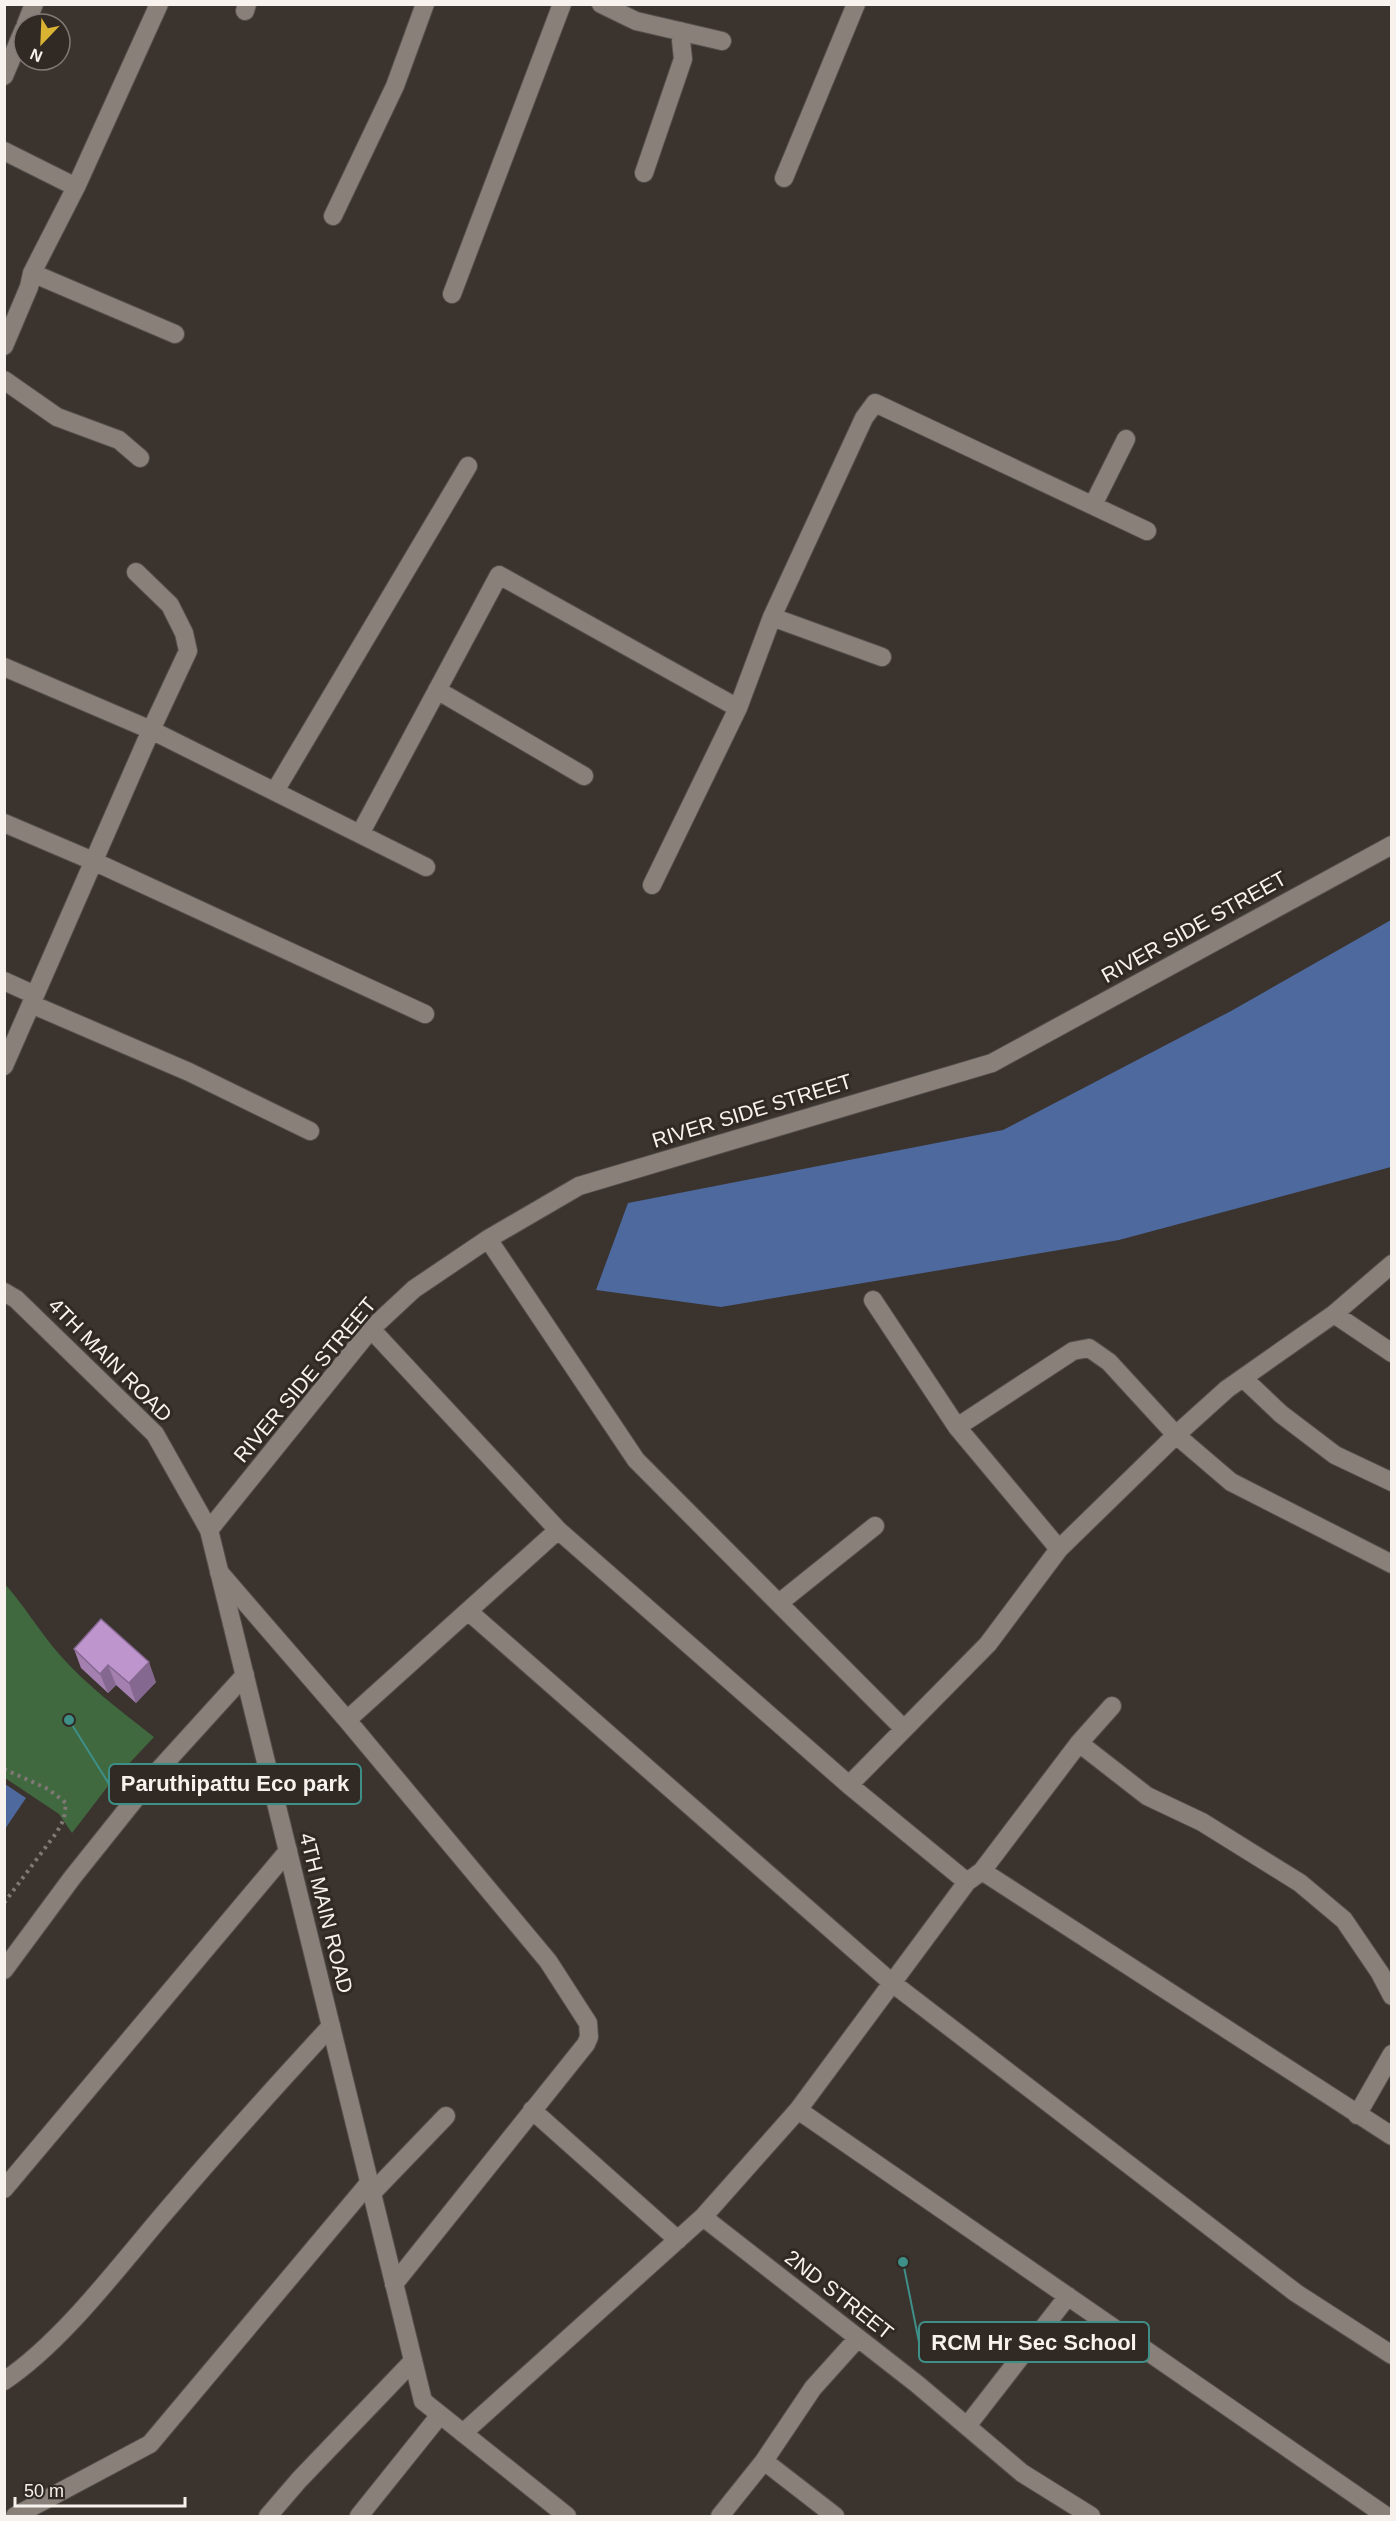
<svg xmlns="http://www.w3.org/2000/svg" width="1396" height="2521" viewBox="0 0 1396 2521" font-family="Arial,sans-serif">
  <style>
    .green { fill: #40693f }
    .water { fill: #4d699e }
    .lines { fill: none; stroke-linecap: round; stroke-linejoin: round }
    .minor-casing { stroke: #554f4a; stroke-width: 20 }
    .tertiary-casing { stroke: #554f4a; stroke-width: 20 }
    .secondary-casing { stroke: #554f4a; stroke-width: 20 }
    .path { stroke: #7f7874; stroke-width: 4; stroke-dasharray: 3 4.5; stroke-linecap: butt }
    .minor { stroke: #89807a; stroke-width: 18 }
    .tertiary { stroke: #89807a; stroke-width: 18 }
    .secondary { stroke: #89807a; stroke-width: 18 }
    .wall { fill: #a380b0 }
    .shaded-wall { fill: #856890 }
    .building { fill: #be95cd; stroke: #856890; stroke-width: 1.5 }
    .labels { text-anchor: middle; stroke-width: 6; stroke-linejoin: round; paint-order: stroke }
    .street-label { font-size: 21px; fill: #f7f2ee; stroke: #302924 }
    .leader { fill: none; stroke: #3d8f88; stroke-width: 2 }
    .callout-dot { fill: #3d8f88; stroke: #302924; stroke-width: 2 }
    .callout { fill: #302924; stroke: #3d8f88; stroke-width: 2 }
    .callout-label { font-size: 22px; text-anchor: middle; font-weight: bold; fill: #f7f2ee }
  </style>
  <rect width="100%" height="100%" fill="#3b332e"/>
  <path class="green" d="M4,1583c20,22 35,48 55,71 27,31 62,57 95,83l-46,49 -36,47 -13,-19 -54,-36z"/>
  <path class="water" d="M1391,920v247l-272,73 -398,67 -125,-17 32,-87 375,-73 228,-119z
    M5,1784l21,14 -21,31z"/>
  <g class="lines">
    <defs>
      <path id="minor" d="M601,4l35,17 86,20
        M245,11l2,-7
        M26,24l8,-20
        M4,76l20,-47
        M4,151l72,36
        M644,173l39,-114 -3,-28
        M784,178l72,-174
        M333,216l62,-130 30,-82
        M32,273l143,61
        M452,294l110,-290
        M4,346l25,-59 3,-14 44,-86 83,-183
        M4,380l53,37 62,23 21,18
        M1093,505l33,-66
        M772,617l110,40
        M4,667l147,63 275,137
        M437,690l147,86
        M275,791l193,-325
        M4,823l89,38 332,153
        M360,834l139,-259 239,133
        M652,885l86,-177 34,-91 92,-199 11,-15 272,128
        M4,981l31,14
        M31,1004l158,68 121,59
        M4,1066l147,-336 37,-79 -4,-18 -14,-28 -34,-33
        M488,1239l148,221 267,268
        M873,1300l84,127 102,122
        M1334,1314l58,39
        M371,1329l187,201 291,255 118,97
        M1243,1378l38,36 54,41 57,27
        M957,1427l116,-76 16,-3 20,14 67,73 55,47 161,82
        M209,1530l162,-201 43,-40 74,-50 91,-53 413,-123 400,-218
        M219,1572l128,148 201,241 40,62 1,14 -3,7 -192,240
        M779,1603l96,-77
        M468,1611l423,371 405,311 96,62
        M347,1720l211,-190
        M1079,1743l68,53 55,26 98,61 44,37 36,53 12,23
        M849,1785l139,-141 71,-95 117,-114 51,-46 107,-75 58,-50
        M982,1871l410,265
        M4,1970l68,-92 84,-105 89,-98
        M532,2110l146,130
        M798,2110l588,406
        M1357,2115l35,-61
        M4,2189l284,-338
        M372,2193l74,-77
        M703,2217l214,167 105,89 69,43
        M4,2381c57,-38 112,-111 157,-164 55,-65 112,-128 170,-191
        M967,2426l101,-130
        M463,2433l240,-216 95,-107 169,-228 15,-11 97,-128 33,-37
        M764,2461l71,55
        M15,2516l135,-72 219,-261
        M268,2516l31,-36 114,-119
        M720,2516l44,-55 49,-73 45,-50"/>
      <path id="tertiary" d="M359,2516l81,-101"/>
      <path id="secondary" d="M4,1292l12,7 139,135 54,96 214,871 144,115"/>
    </defs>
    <use href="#minor" class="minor-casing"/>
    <use href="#tertiary" class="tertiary-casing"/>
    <use href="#secondary" class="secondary-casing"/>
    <path class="path" d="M4,1769l44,20 18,14 -2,16 -7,13 -53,71"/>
    <use href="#minor" class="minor"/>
    <use href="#tertiary" class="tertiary"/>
    <use href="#secondary" class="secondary"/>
  </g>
  <path class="wall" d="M74,1649l82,33 -20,21 -20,-18 -8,8 -27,-25z"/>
  <path class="shaded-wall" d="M149,1662l7,20 -20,21 -7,-20z
    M108,1665l8,20 -8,8 -8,-19z"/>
  <path class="building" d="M101,1619l48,43 -20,21 -21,-18 -8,9 -26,-25z"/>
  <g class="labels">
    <g class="street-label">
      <text transform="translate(1194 927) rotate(-29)" y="7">RIVER SIDE STREET</text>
      <text transform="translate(752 1111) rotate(-17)" y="7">RIVER SIDE STREET</text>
      <text transform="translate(110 1360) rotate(45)" y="7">4TH MAIN ROAD</text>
      <text transform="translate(305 1380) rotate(-50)" y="7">RIVER SIDE STREET</text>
      <text transform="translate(326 1913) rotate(76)" y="7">4TH MAIN ROAD</text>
      <text transform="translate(839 2295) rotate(38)" y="7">2ND STREET</text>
    </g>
  </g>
  <path class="leader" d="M69 1720L109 1784M903 2262L919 2342"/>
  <g class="callout-dot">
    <circle cx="69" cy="1720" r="6"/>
    <circle cx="903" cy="2262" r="6"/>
  </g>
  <g class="callout">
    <rect x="109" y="1764" width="252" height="40" rx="6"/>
    <rect x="919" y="2322" width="230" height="40" rx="6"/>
  </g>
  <g class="callout-label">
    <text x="235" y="1791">Paruthipattu Eco park</text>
    <text x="1034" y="2350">RCM Hr Sec School</text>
  </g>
  <rect width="1396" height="2521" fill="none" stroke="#f7f2ee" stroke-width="12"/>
  <g transform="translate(42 42) rotate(203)"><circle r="28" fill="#302924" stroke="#807975" stroke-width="1.5"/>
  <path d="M0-4.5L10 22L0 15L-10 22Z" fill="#dab333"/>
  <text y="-9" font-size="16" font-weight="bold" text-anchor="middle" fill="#f7f2ee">N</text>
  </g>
  <path d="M15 2497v9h170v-9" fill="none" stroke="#f7f2ee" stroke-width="3"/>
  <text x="24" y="2497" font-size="18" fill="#f7f2ee" stroke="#302924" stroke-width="4.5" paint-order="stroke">50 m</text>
</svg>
